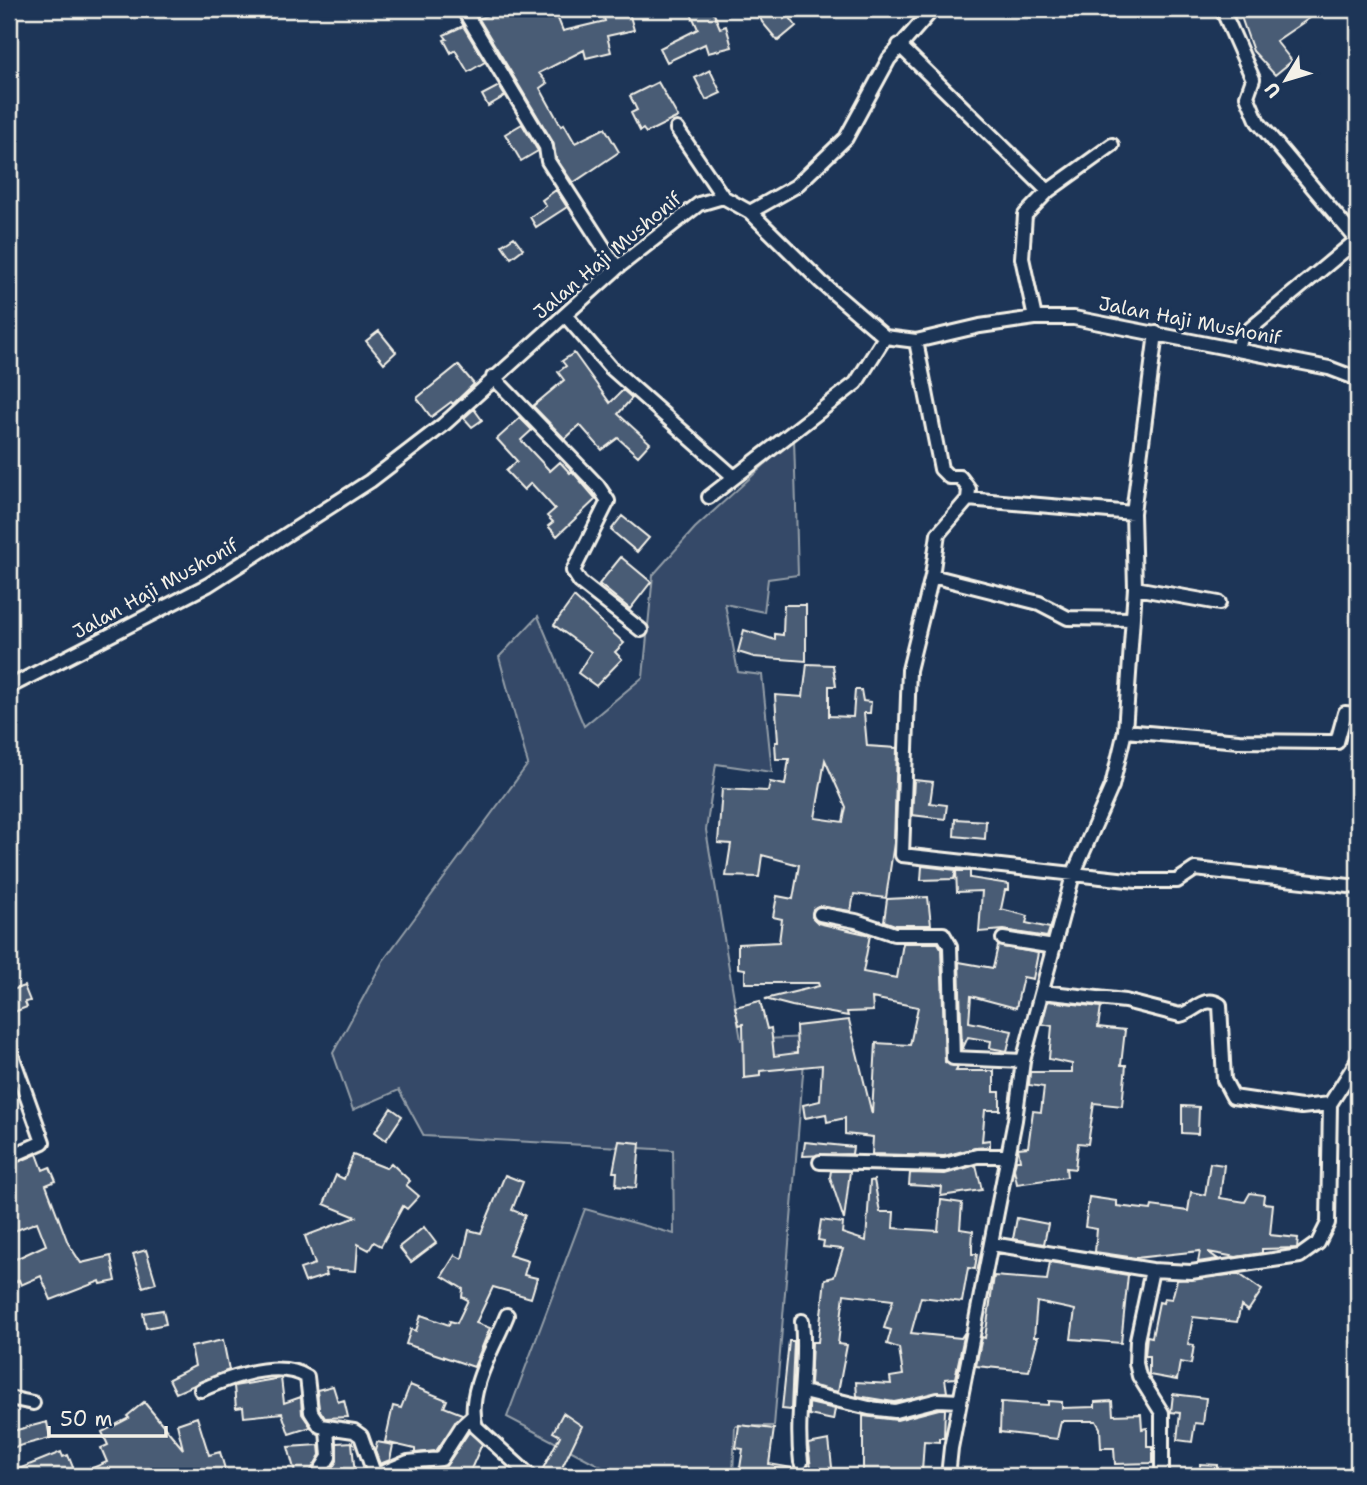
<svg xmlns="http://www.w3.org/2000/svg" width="1367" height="1485" viewBox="0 0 1367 1485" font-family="'Shantell Sans',sans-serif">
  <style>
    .green { fill: #354a67; stroke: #949ea8; stroke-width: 2 }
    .building { fill: #485b74; stroke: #f4f1e8; stroke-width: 2; fill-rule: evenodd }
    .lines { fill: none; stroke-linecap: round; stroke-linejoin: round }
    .minor-casing { stroke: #f4f1e8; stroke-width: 18 }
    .minor { stroke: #1d3557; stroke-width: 12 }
    .labels { text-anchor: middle; stroke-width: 6; stroke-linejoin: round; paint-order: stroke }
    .street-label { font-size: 19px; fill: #f4f1e8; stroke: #1d3557 }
  </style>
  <rect width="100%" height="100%" fill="#1d3557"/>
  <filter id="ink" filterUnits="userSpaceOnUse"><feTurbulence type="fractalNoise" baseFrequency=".0143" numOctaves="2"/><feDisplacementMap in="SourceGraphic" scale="14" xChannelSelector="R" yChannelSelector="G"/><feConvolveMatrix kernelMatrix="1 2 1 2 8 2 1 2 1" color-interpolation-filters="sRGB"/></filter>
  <g filter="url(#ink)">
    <path class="green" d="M794,438l4,137 -30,4 -4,33 -39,-8 13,68 24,3 10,97 -56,-8 -10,66 35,210 65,-3 -32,389h-39l-2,50h-114l-112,-59 78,-208 89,25 -1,-84 -249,-14 -25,-46 -46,20 -20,-57 50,-92 145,-197 -29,-107 39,-41 46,110 59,-49 10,-102 42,-47z"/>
    <path class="building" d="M500,9h35l2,5 17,-5 9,22 42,-10 -4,-12h27l6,21 -27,6 4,16 -25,6 -2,-8 -45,23 8,10 -7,5 21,38 3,-2 11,19 30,-15 14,24 -46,31 -17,-25 -3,-16 -74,-123z
      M689,9h23l8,19 6,-2 6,21 -24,6 -3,-9 -38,18 -7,-14 38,-19z
      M757,9h23l4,10 4,-4 8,11 -18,15 -16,-19z
      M1255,9h68l-47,32 16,20 -17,14 -22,-24 -13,-37z
      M463,26l22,36 -17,10 -13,-22 -4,3 -7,-13 3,-1 -3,-4z
      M710,70l11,23 -15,7 -11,-22z
      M658,82l20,35 -32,16 -3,-4 -3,2 -9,-18 6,-3 -7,-14z
      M499,86l6,10 -17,10 -6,-11z
      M522,124l16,27 -17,10 -16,-27z
      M556,190l11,17 -31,20 -6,-10 16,-11 -4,-6z
      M514,237l9,12 -12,9 -9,-13z
      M379,331l17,21 -12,11 -18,-22z
      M574,353l36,50 13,-13 9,8 -14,16 32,29 -12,13 -20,-18 -16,12 -22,-25 -15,14 -32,-33 31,-26 -6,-8 8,-6 -4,-5z
      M458,365l16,19 -21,20 -2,-2 -20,15 -14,-19z
      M474,409l8,11 -10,7 -8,-9z
      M520,418l12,12 -11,10 29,31 10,-9 10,11 2,-2 24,28 -39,37 -9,-10 5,-4 -6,-6 8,-7 -24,-26 -7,7 -18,-19 11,-10 -20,-22z
      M622,516l27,22 -12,14 -26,-22z
      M621,557l30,25 -21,27 -31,-25z
      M574,597l50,46 -9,9 7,7 -26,27 -18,-13 13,-21 -37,-27z
      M784,605h22v56l-52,-4 -16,-5 6,-22 31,10v-6l8,1z
      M807,664l26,1 3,21h-7v30l24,1 2,-27h6l2,11 8,1 -1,11h-6l3,33 30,2 -3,95 -8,55 -32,-4 -3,17 -33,-5 -5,3 -1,8 6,6 52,12 -7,37 34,6 6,-35h35l3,5 4,114 13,5 -2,4h38v21h6v18h-15l-3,31 8,-1v7l-15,1 -31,8 -72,-2 1,-17 -28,-3v-16l-18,4 -1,-8 -21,4 -2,-13 17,-4 2,-36 -62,6v5l-16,2 -1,-54 -4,1 -4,-18 25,-6 7,28 4,-1 3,28 23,-3 -1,-27 53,-6 23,94 4,-71 34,2 8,-38 -46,-9 1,13 -26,1 1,4 -56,-10 -27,-7 54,-13 -1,-3h-73v-14l-7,-1v-24l41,-2 3,-23 -9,-2 4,-21 16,3 6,-34 -37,-10 -3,22 -33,-1 5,-32 -13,-1 4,-54 46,2 2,-9 15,3 4,-26h-13l-1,-17h3l-3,-47 28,2zM825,760l21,47 -3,15 -28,-4z
      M914,780l19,2 -3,21 17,2 -2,14 -33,-4z
      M955,819l31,2 -1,18 -31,-3z
      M922,866l34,4 -2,9 -33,1z
      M956,871h14v7l39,6v6h-4l-4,19 27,7 -2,7 24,5 -3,9 -43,-7 -25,2 3,-41 -25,1z
      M928,897l3,28h-36l-11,-4 3,-22z
      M998,946l40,7 -5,26 -10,-2 -7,31 -45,-12 -2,26 43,9 -5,20 -17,-3 1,-7 -23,-4 -6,13 -3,-88 34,6z
      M24,986l6,15 -5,1 2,5 -18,7v-23z
      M1048,1001l53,6 -3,20 27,3 -4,35h5l-4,41 -28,-3 -6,41 -10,-1 -3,26 -9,-1 1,9 -50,7 -3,-15 2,-9h4l-2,-12 10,-1 5,-36 8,1 3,-25 -15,-2 1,-13h42v-8l-23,-5 3,-33 -10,-2z
      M1182,1106l17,1 -1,27 -16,-1z
      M391,1108l11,8 -16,24 -11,-8z
      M619,1141l21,2 -4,45 -20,-2 1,-14h-4z
      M805,1142l48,5 -1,7 -49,2z
      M37,1154l6,16 7,-3 6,14 -10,4 22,58 13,20 30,-7 5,25 -15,3 -1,-3 -49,19 -10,-24 -20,9 -2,-5 -10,5v-23l37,-17 -9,-23 -28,11v-67z
      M353,1155l33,13 5,-5 19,18 -4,4 13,11 -12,13 -4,-3 -22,40 -7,-4 -5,8 -11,-6 -2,27 -31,-2 2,6 -22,7 -5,-13 15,-5 -10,-28 51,-19 -32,-13 12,-29 8,4z
      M1210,1163l14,2 -4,33 25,4 5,-9 14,2 -1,8 10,1 -3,31 28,3 -1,10 -35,1v4l-26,4 -28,-5 10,7 -20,3 2,-11 -64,7 -41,-6 2,-23 -12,-2 4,-30 28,4v5l34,4 1,-4 36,5 3,-19 14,3z
      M976,1165l6,25 -41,6 1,-9 -33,-2 1,-12 35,1z
      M831,1171h19l-6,49 -14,-43z
      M505,1175l18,7 -11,28 13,5 -16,40 19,6 -4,14 13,3 -6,20 -38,-11 -17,36 14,5 -16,39 -68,-23 5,-15 5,2 5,-16 28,10 1,-4 7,2 11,-23 -6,-3 1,-8 -21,-13 13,-21 7,4 7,-29 12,3z
      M874,1180l6,32h14l-1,16 45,3 3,-31 21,3 -2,26 13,2 -1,16v7h5l-2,15 -7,-1 -6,34 -41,-5 -10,36 50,5 4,-6 -10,46 -10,1 2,13 -53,10 -37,-6 -1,-14 35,2 -1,-7 13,-2 -4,-27 -12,-4 4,-14 -7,-2 9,-28 -49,-6 -6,50 9,1 -9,47 -28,-7 2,-43h6l7,-63 9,-2 9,-28 -20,-2 1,-6 -6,-1 3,-20 22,3 -1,10 24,8 4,-60z
      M1017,1218l31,6 -4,20 -31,-5z
      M424,1227l12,16 -25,19 -12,-15z
      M146,1250l10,33 -13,4 -10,-33z
      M1050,1262l78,13 -7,68 -50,-4 4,-29 -38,-8 -3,35h4l-9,34 -53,-5 6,-29 3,1 9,-62 53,4z
      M1239,1274l23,16 -14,21 -7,-5 -4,16 -44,-5 -5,27 6,1 -3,19 -11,-2 -3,18 -28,-5v-19h-4l2,-20 5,1 7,-35 4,1 1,-5 8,1 5,-19z
      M163,1310l3,14 -20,4 -3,-15z
      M223,1340l6,30 -53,23 -7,-14 26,-13 -4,-19z
      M789,1341h5l-3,69 -9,-1z
      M281,1378l3,25 17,-6 1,17 9,13 -22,7 -7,-21 -38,4 -1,-10 -7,1 -2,-22z
      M410,1385l37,15 -3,7 18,7 -26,37 -21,2v-4l-30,-7 8,-36 8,2z
      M333,1386l5,16 6,-2 4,17 -23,1 -6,-9 -2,-19z
      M1173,1394l33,4 -3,26 -8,-1 -3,19 -15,-2 3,-27 -9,-1z
      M1048,1401l14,1v6l33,-1v-5l17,-1 1,14 28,-1 1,15 5,-1v18h6v17l-38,1 -1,-16h-13l-1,-20 -4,-7h-35l-4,18 -57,-7 1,-30 47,3z
      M144,1402l39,47 -6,-25 20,-7 12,38 11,-3 7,24h-218v-3l52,-21 2,5 5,-2 8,20 31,-13 -6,-14 7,-3 -6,-13 27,-14 -2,-2z
      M809,1403l26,6 -2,11 -24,-5z
      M939,1409h6l-1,29h-5v4l-15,-1 -2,31 -35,-2v6h-24v-60l34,4z
      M563,1413l19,13 -24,50h-19l21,-40 -7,-4z
      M47,1422l3,16 -39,10 -2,-16z
      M739,1425l35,4 -5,35 35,6v6l-65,-2 4,-25 -7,-1z
      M469,1432l13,12 -14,32h-53v-6l31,-4z
      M829,1440l4,36h-21l-4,-32z
      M352,1442l3,34h-28l10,-15v-18z
      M377,1442l16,3 -3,15 -10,4 -5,-13z
      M319,1445l1,10 -12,21h-12l-8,-29z
      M1200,1464l17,1v11h-17z"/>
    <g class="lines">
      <defs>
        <path id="minor" d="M463,9l83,138 2,14 69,107
          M1222,9l31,70 -6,17 11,26 99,118
          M899,45l149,146
          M677,129l46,68
          M750,212l46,-26 50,-48 43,-79 44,-50
          M565,315l45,52 123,109
          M1035,318l-13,-60 3,-43 23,-24 64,-46
          M916,341l25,128 8,8h11l9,12 -1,10 -30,35 -6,42 -23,94 -7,185 235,26h40l18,-12 163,18
          M1237,348l6,-13 115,-96
          M493,377l105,109 10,15 -35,70 7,11 61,48
          M709,497l147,-114 29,-46
          M968,499l165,14
          M932,576l107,27 29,15 64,1
          M1135,588l84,15
          M9,687l199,-102 162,-104 73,-56 174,-157 82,-64 24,-7 27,15 71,70 64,55 31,4 64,-15 55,-8h39l255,50 29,11
          M1125,731l114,10 89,1h9l8,-29 13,1
          M820,914l36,7 38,13h49l7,12 3,112 70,3
          M1003,939l51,8
          M1042,992l83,9 55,14c15,-3 24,-21 40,-10l4,75 9,17 68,10 29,-3 28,-44
          M9,1047l34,95 -34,15
          M820,1162l125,3 32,-9h31
          M992,1244l160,26 39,2 109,-16 18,-13 10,-20 2,-119
          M1152,1270l-15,70 -1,23 3,13 23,37v63
          M507,1315c-13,33 -42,77 -31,112l54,49
          M201,1390c29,-13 77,-31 106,-13l4,35 9,14 34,5 7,5 14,40
          M803,1392l66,16 26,3 43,-11 22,1
          M9,1398l24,5
          M801,1462c-6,-47 6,-93 1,-141
          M317,1476l12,-19 -2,-28
          M375,1476l33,-14 33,-3 21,-33 11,-10
          M948,1476l3,-28 64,-328 8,-59 50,-186 39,-89 13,-55 10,-143 -2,-75 23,-180"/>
      </defs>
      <use href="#minor" class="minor-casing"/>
      <use href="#minor" class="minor"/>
    </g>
  </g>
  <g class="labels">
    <g class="street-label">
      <text transform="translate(607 255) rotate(-40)" y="7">Jalan Haji Mushonif</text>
      <text transform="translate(1190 320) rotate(11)" y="7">Jalan Haji Mushonif</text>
      <text transform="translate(155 588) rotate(-29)" y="7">Jalan Haji Mushonif</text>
    </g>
  </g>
  <rect width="1367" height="1485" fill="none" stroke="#1d3557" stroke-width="35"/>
  <rect x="18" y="18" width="1332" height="1450" fill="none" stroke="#f4f1e8" stroke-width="2.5" filter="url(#ink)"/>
  <g transform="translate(1286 80) rotate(232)" stroke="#1d3557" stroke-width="5" paint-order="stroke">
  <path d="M0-5L12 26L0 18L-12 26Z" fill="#f4f1e8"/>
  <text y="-10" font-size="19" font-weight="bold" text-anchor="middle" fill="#f4f1e8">U</text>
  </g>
  <path d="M49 1426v10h117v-10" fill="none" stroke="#f4f1e8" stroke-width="3.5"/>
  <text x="60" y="1426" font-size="21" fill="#f4f1e8" stroke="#1d3557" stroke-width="5" paint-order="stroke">50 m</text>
</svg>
